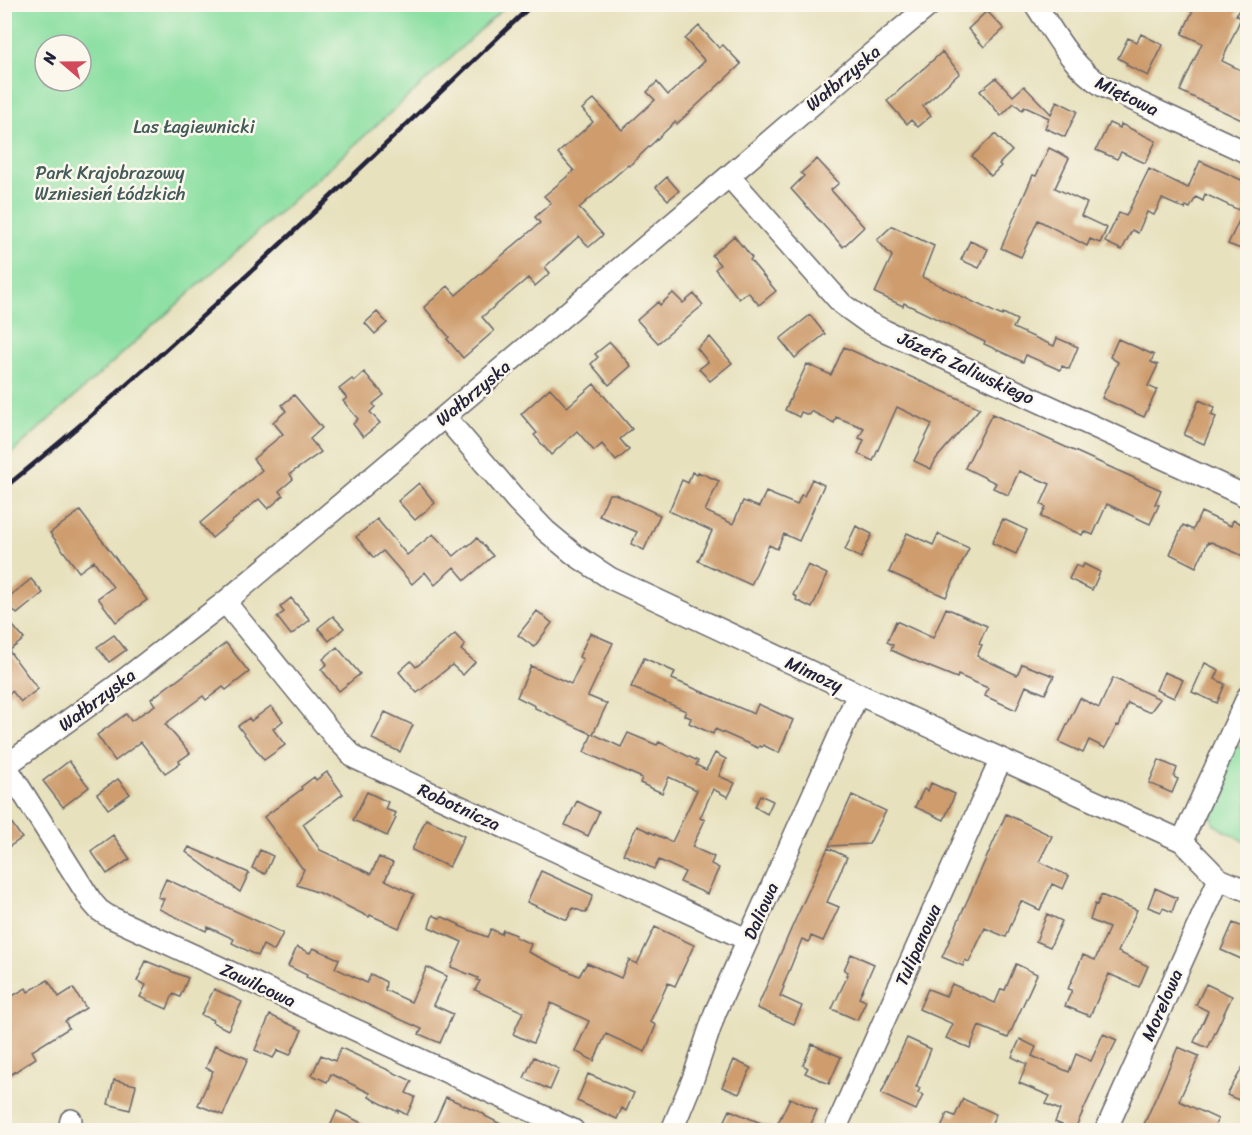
<svg xmlns="http://www.w3.org/2000/svg" width="1252" height="1135" viewBox="0 0 1252 1135" font-family="Sriracha,sans-serif">
  <style>
    .green { fill: #8bdfa1; stroke: #56806e; stroke-width: 1.5; fill-rule: evenodd }
    .building { fill: #ce9c6d }
    .lines { fill: none; stroke-linecap: round; stroke-linejoin: round }
    .minor-casing { stroke: #676569; stroke-width: 24 }
    .minor { stroke: #fff; stroke-width: 21 }
    .rail { stroke: #22223b; stroke-width: 4.5 }
    .labels { text-anchor: middle; stroke-width: 5; stroke-linejoin: round; paint-order: stroke }
    .street-label { font-size: 18px; fill: #22223b; stroke: #fbf7ec }
    .park-label { font-size: 18px; fill: #425b5a; stroke: #fbf7ec }
  </style>
  <rect width="100%" height="100%" fill="#fbf7ec"/>
  <filter id="ink" filterUnits="userSpaceOnUse"><feTurbulence type="fractalNoise" baseFrequency=".0167" numOctaves="2"/><feDisplacementMap in="SourceGraphic" scale="12" xChannelSelector="R" yChannelSelector="G"/><feConvolveMatrix kernelMatrix="1 2 1 2 8 2 1 2 1" color-interpolation-filters="sRGB"/></filter>
  <filter id="wash" filterUnits="userSpaceOnUse"><feTurbulence type="fractalNoise" baseFrequency=".008" numOctaves="4" result="noise"/><feDisplacementMap in="SourceGraphic" scale="24" xChannelSelector="R" yChannelSelector="G"/><feGaussianBlur stdDeviation="1.35" result="paint"/><feColorMatrix in="noise" values="0 0 0 0 0 0 0 0 0 0 0 0 0 0 0 0 0 1.4 0 .05"/><feComposite in="paint" operator="in"/></filter>
  <g filter="url(#wash)">
    <rect width="100%" height="100%" fill="#e7e1be"/>
    <path class="green" d="M4,5l1,-1 502,1 -88,82 -414,372zM45,45h36v36h-36z
      M1234,744l13,6v93l-34,-19 -3,-25z"/>
    <g id="blocks">
      <path class="building" d="M1196,4h46l-6,11 5,3 -19,43 25,12 -5,11 6,3v36l-68,-32 22,-48 -20,-9z
        M987,11l17,18 -20,18 -16,-18z
        M699,26l20,22 4,-3 18,19 -64,60 -2,-2 -46,44 -1,-1 -49,43 24,27 -14,12 -10,-11 -34,31 5,6 -15,13 -7,-8 -46,39 12,14 -31,27 -16,-19 2,-2 -25,-30 24,-21 8,9 84,-72 -5,-6 16,-14 -7,-7 30,-25 -16,-18 35,-31 -11,-13 12,-10 28,31 33,-30 -8,-8 10,-10 11,13 37,-34 -20,-22z
        M1141,34l22,11 -15,31 -22,-11 1,-2 -9,-5 10,-20 9,4z
        M942,52l18,21 -37,33 8,10 -13,11 -7,-7 -4,4 -20,-23z
        M996,78l17,18 11,-10 27,28 6,-13 20,10 -12,26 -20,-9 4,-10 -24,-11 -3,3 -8,-7 -13,13 -21,-25z
        M1109,123l11,5 1,-4 35,17 -11,22 -24,-11 -4,7 -21,-9z
        M995,134l17,17 -13,13 2,2 -10,10 -19,-20z
        M1049,148l20,10 -14,30 32,15 -6,13 26,12 -7,15 -10,-4 -3,7 -49,-26 -17,37 -20,-9 32,-73 3,1z
        M817,159l22,24 -8,7 33,37 -21,20 -52,-58 13,-13 -3,-3z
        M1200,161l48,22v53l-7,13 -13,-5 15,-32 -38,-18 -2,7 -7,-4 -6,11 -4,-2 -1,3 -23,-10 -8,16 -7,-3 -9,21 -6,-3 -10,20 -17,-8 14,-29 7,3 23,-47 39,19z
        M667,177l12,14 -11,9 -12,-13z
        M892,226l42,20 -12,31 80,39 1,-3 14,7 -4,8 41,18 3,-8 21,9 -9,22 -7,-3 -2,4 -34,-15 -3,7 -39,-18 1,-2 -81,-39 -1,3 -28,-13 17,-37 -15,-16z
        M734,236l8,10h1l9,12 -2,2 26,31 -17,14 -11,-13 -9,7 -24,-30 5,-4 -8,-10z
        M970,241l18,8 -9,19 -18,-8z
        M673,293l10,10 11,-9 9,11 -45,38 -21,-23 21,-18 2,3z
        M377,312l10,11 -12,11 -10,-11z
        M810,315l15,19 -30,24 -15,-19z
        M710,337l22,26 -22,18 -11,-12 9,-7 -11,-14z
        M1118,339l36,16 -3,7 7,3 -10,21 9,4 -13,27 -42,-19 16,-36 -8,-5z
        M610,342l21,24 -22,19 -18,-21 7,-7 -3,-3z
        M844,347l136,61 -44,51 -5,10 -17,-8 18,-37 -35,-17 -24,54 -15,-7 6,-14 -5,-2 5,-10 -28,-11 -2,6 -23,-12 -2,4 -8,-3 -2,5 -14,-7 22,-46 24,11z
        M364,372l20,23 -11,9 2,3 -5,5 10,11 -17,14 -10,-13 5,-5 -15,-18 4,-3 -8,-9 13,-10 2,2z
        M594,384l38,45 -12,10 9,11 -13,11 -14,-17 -8,7 -17,-20 -26,24 -17,-20 3,-2 -16,-19 29,-26 17,19z
        M294,395l28,33 -12,11 11,13 -31,22 3,5 -14,12 4,5 -15,13 -9,-10 -47,39 -12,-15 62,-53 -9,-11 30,-25 -10,-12 13,-11 -4,-6z
        M1199,400l16,7 -4,8 5,2 -12,27 -20,-9z
        M992,414l169,76 -6,14 4,1 -9,19 -43,-20 -14,31 -9,-4 -2,4 -41,-18 5,-10 -5,-3 9,-20 -31,-13 -11,24 -15,-7 3,-5 -31,-15z
        M692,472l5,3 1,-3 21,9 -14,30 28,13 10,-23 16,6 7,-15 31,13 4,-10 3,1 8,-17 12,6 -25,56 -15,-7 -7,15 -8,-4 -18,40 -53,-24 14,-30 -43,-20 13,-31 6,3z
        M419,483l16,20 -20,17 -17,-19z
        M609,494h6l45,21 -16,35 -13,-6 6,-12 -38,-16z
        M80,511l67,89 -31,22 -18,-24 15,-11 -19,-26 -15,11 -29,-39z
        M1201,512l30,14 2,-6 15,7v31l-37,-16 -1,1 -2,-1 -12,25 -26,-13 13,-29 10,5z
        M377,519l30,36 26,-21 21,22 13,-11 1,1 9,-8 16,18 -28,24 -11,-13 -19,18 -10,-13 -13,12 -29,-33 -9,7 -18,-21z
        M1003,519l24,11 -11,24 -24,-11z
        M856,526l16,8 -11,24 -16,-8z
        M907,533l26,12 5,-11 31,14 -23,49 -57,-25z
        M1084,564l16,8 -8,18 -23,-11 7,-14 6,3z
        M808,565l19,9 -15,34 -16,-8 1,-3 -4,-2z
        M31,579l12,14 -26,21 -12,-14z
        M291,598l19,22 -19,15 -14,-18 7,-5 -4,-5z
        M946,608l41,18 -8,18 3,1 -5,11 40,19 5,-11 32,12 -9,18 -19,-8 -10,24 -31,-14 3,-8 -30,-13 -1,3 -37,-15 -29,-13 2,-5 -6,-3 9,-21 37,17z
        M537,611l15,12 -18,24 -16,-12z
        M333,616l11,12 -15,13 -11,-13z
        M13,626l11,13 -15,12 29,38 -17,13 -9,-11 -8,7v-66z
        M590,633l23,10 -25,53 19,8 -14,30 28,13 7,-14 29,12 2,-3 39,19 -2,4 10,5 9,-17 11,6 -7,17 16,7 -7,14 -15,-8 -13,29 5,2 -13,27 22,10 -3,7 8,4 -12,26 -27,-12 5,-10 -26,-12 -5,9 -31,-15 14,-28 35,16 25,-52 -28,-13 -7,16 -22,-10 2,-5 -58,-26 8,-18 -57,-26v-2l-18,-9 14,-31 40,18 12,-25 -4,-2z
        M455,634l10,11 -4,5 14,12 -12,13 -11,-10 -35,28 -18,-21 12,-11 5,6z
        M114,635l12,15 -17,12 -12,-15z
        M226,643l23,29 -23,18 -3,-3 -17,13 -3,-4 -38,28 25,29 -11,8 1,2 -15,10 -24,-31 -26,19 -18,-26 29,-21 5,7 24,-16 -4,-6 24,-18v1z
        M337,647l23,27 -21,17 -18,-22 6,-5 -4,-5z
        M644,658l31,14 -3,7 82,35 4,-10 35,16 -14,33 -16,-8 -1,2 -3,-1 -1,2 -43,-19 -2,5 -24,-11 2,-5 -7,-3 2,-4 -55,-24z
        M1205,663l14,7 -4,9 10,5 -8,19 -25,-11z
        M1164,672l19,8 -9,18 -18,-8z
        M1113,678l47,21 -9,12h-5l-18,-8 -9,23 -2,-1 -12,23 -16,-8 -6,13 -24,-11 21,-44 19,10z
        M271,706l12,15 -10,8 12,16 -21,15 -26,-34 11,-8 2,3z
        M385,712l28,13 -13,27 -28,-13z
        M1159,760l18,8 -3,9 4,2 -6,14 -23,-10z
        M69,761l20,26 -26,20 -20,-26z
        M327,772l16,22 -40,30 17,26 51,24 8,-17 14,6 -8,17 29,14 -15,34 -29,-13 -1,2 -47,-23 -25,-9 7,-16 -2,-1 -38,-51 38,-28 -1,-2 13,-10 2,3z
        M118,779l12,15 -22,15 -11,-15z
        M931,783l24,11 -11,26 -29,-13 9,-18 4,2z
        M367,792l21,10 -3,7 11,4 -2,4 2,1 -9,18 -34,-16z
        M760,795l13,6 -6,13 -12,-7z
        M852,795l34,16 -17,33 -40,2z
        M577,801l22,11 -11,24 -23,-11z
        M4,812l18,26 -18,12z
        M1006,814l46,22 -13,26 30,14 -6,13 -11,-5 -12,26 -19,-9 -15,36 -21,-9 -16,34 -4,-2 -2,6 -21,-9z
        M426,819l38,17 -15,31 -37,-17z
        M113,835l17,24 -23,15 -16,-23z
        M189,847l60,26 -9,19 -54,-40z
        M828,848l19,9 -20,45 12,5 -16,34 -12,-5 -2,6 -7,-3 -19,47 1,1 -4,9 22,10 -8,18 -37,-16 35,-81z
        M260,850l13,6 -8,18 -13,-6z
        M541,871l52,24 -7,18 -13,-5 -6,12 -40,-18z
        M166,879l117,54 -9,18 -11,-6 -5,11 -26,-13 2,-4 -26,-12 -2,4 -47,-22 5,-10 -6,-2z
        M1155,888l22,10 -5,14 -9,-4 -2,4 -13,-5z
        M1101,895l36,15 -19,42 30,14 -9,21 -30,-13 -19,42 -25,-10 7,-16 -4,-1 15,-34 12,5 14,-32 -19,-8 5,-16 2,1z
        M1047,914l15,7 -12,26 -14,-6z
        M433,915l6,3 4,-1 17,8 -1,1 28,11 4,-8 10,5 2,-4 13,5 -1,2 16,7 -3,8 51,24 8,-13 34,15 8,-18 8,4 18,-37 39,18 -19,41 -7,-3 -18,39 6,3 -11,27 -39,-18 -12,27 -19,-10 14,-30 -38,-18 -18,40 -20,-9 10,-22 -48,-22 5,-9 -3,-1 1,-2 -27,-11 11,-25 -33,-15z
        M1233,923l15,6v33l-27,-12z
        M297,947l13,6 3,-5 26,11 -4,9 32,15 4,-9 15,8 -1,8 26,12 16,-35 20,9 -14,29 20,9 -13,29 -21,-9 3,-5 -116,-52 1,-2 -19,-9z
        M851,954l23,10 -15,34 7,3 -9,19 -25,-11 16,-34h-2l2,-3 -4,-2z
        M146,961l42,17 -8,19 -7,-3 -6,15 -27,-12 6,-12 -9,-4z
        M1016,964l21,10 -29,64 -29,-12 -9,22 -24,-10 7,-14 -34,-15 9,-20 18,7 6,-12 43,19 6,-14 4,1z
        M48,980l11,17 14,-9 13,20 -21,13 4,7 -37,23 4,7 -32,21v-78l22,-13 2,4z
        M1206,984l26,12 -24,52 -14,-6 14,-31 -12,-6z
        M214,989l28,13 -14,28 -16,-8 1,-2 -12,-5z
        M270,1015l32,15 -12,25 -12,-5 -5,8 -18,-8z
        M1103,1034l14,6 -7,14h-1l-35,77h-15l3,-6 -7,-3 5,-12 -14,-6 4,-8 -31,-13 8,-19 -15,-7 8,-18 16,8 -4,9 37,16 7,-18 15,7z
        M907,1038l24,11 -15,38 4,1 -2,5 5,2 -7,15 -35,-16z
        M812,1044l29,13 -12,27 -24,-11 3,-5 -5,-3z
        M215,1045l33,14 -25,56 -25,-10 15,-34 -7,-3z
        M1178,1047l21,9 -20,45 39,18 -6,12h-71z
        M341,1048l71,33 -6,12 9,4 -8,18 -9,-5v2l-29,-15 1,-4 -39,-19 -4,8 -15,-7 9,-20 14,6z
        M534,1057l25,12 -9,21 -26,-12z
        M1248,1058v46l-21,-9z
        M734,1060l17,8 -12,26 -17,-7z
        M588,1074l46,19 -8,18 -4,-3 -5,11 -40,-18z
        M114,1080l22,5 -6,25 -22,-6z
        M446,1097l34,15 5,3v1l29,15h-72l-9,-5z
        M790,1098l27,12 -9,21h-88l10,-21 45,19z
        M963,1099l33,15 -8,17h-48l7,-18 8,3z
        M337,1111l41,20h-50z"/>
    </g>
  </g>
  <g filter="url(#ink)">
    <use href="#blocks" fill-opacity="0" stroke="#676569" stroke-width="1.5"/>
    <g class="lines">
      <defs>
        <path id="minor" d="M1035,4c20,30 37,63 68,82l145,67
          M729,176l113,128 25,18 18,9 363,166
          M445,417l72,84 29,30 29,24 35,23 248,116 324,147 37,38 29,12
          M225,602l109,134 21,22 393,182
          M6,766l86,136 7,8 9,6 465,214
          M4,767l112,-81 109,-84 504,-426 129,-111 73,-61
          M1182,841l66,-145
          M69,1130l2,-10
          M672,1130l21,-51 22,-66 143,-319
          M835,1130l166,-371
          M1106,1130l113,-251"/>
      </defs>
      <use href="#minor" class="minor-casing"/>
      <use href="#minor" class="minor"/>
      <path class="rail" d="M4,488c111,-89 215,-186 319,-284 70,-66 140,-133 210,-200"/>
    </g>
  </g>
  <g class="labels">
    <g class="street-label">
      <text transform="translate(843 78) rotate(-40)" y="6">Wałbrzyska</text>
      <text transform="translate(1127 96) rotate(26)" y="6">Miętowa</text>
      <text transform="translate(966 368) rotate(25)" y="6">Józefa Zaliwskiego</text>
      <text transform="translate(473 393) rotate(-40)" y="6">Wałbrzyska</text>
      <text transform="translate(814 674) rotate(25)" y="6">Mimozy</text>
      <text transform="translate(97 700) rotate(-37)" y="6">Wałbrzyska</text>
      <text transform="translate(459 807) rotate(25)" y="6">Robotnicza</text>
      <text transform="translate(761 911) rotate(-66)" y="6">Daliowa</text>
      <text transform="translate(918 945) rotate(-66)" y="6">Tulipanowa</text>
      <text transform="translate(258 985) rotate(25)" y="6">Zawilcowa</text>
      <text transform="translate(1162 1005) rotate(-66)" y="6">Morelowa</text>
    </g>
    <g class="park-label">
      <text x="194" y="133">Las Łagiewnicki</text>
      <text x="110" y="179">Park Krajobrazowy<tspan x="110" dy="21">Wzniesień Łódzkich</tspan></text>
    </g>
  </g>
  <rect width="1252" height="1135" fill="none" stroke="#fbf7ec" stroke-width="24"/>
  <g transform="translate(63 63) rotate(290)"><circle r="28" fill="#fbf7ec" stroke="#a4a2a5" stroke-width="1.5"/>
  <path d="M0-4.5L10 22L0 15L-10 22Z" fill="#d1495b"/>
  <text y="-9" font-size="16" font-weight="bold" text-anchor="middle" fill="#22223b">N</text>
  </g>
</svg>
